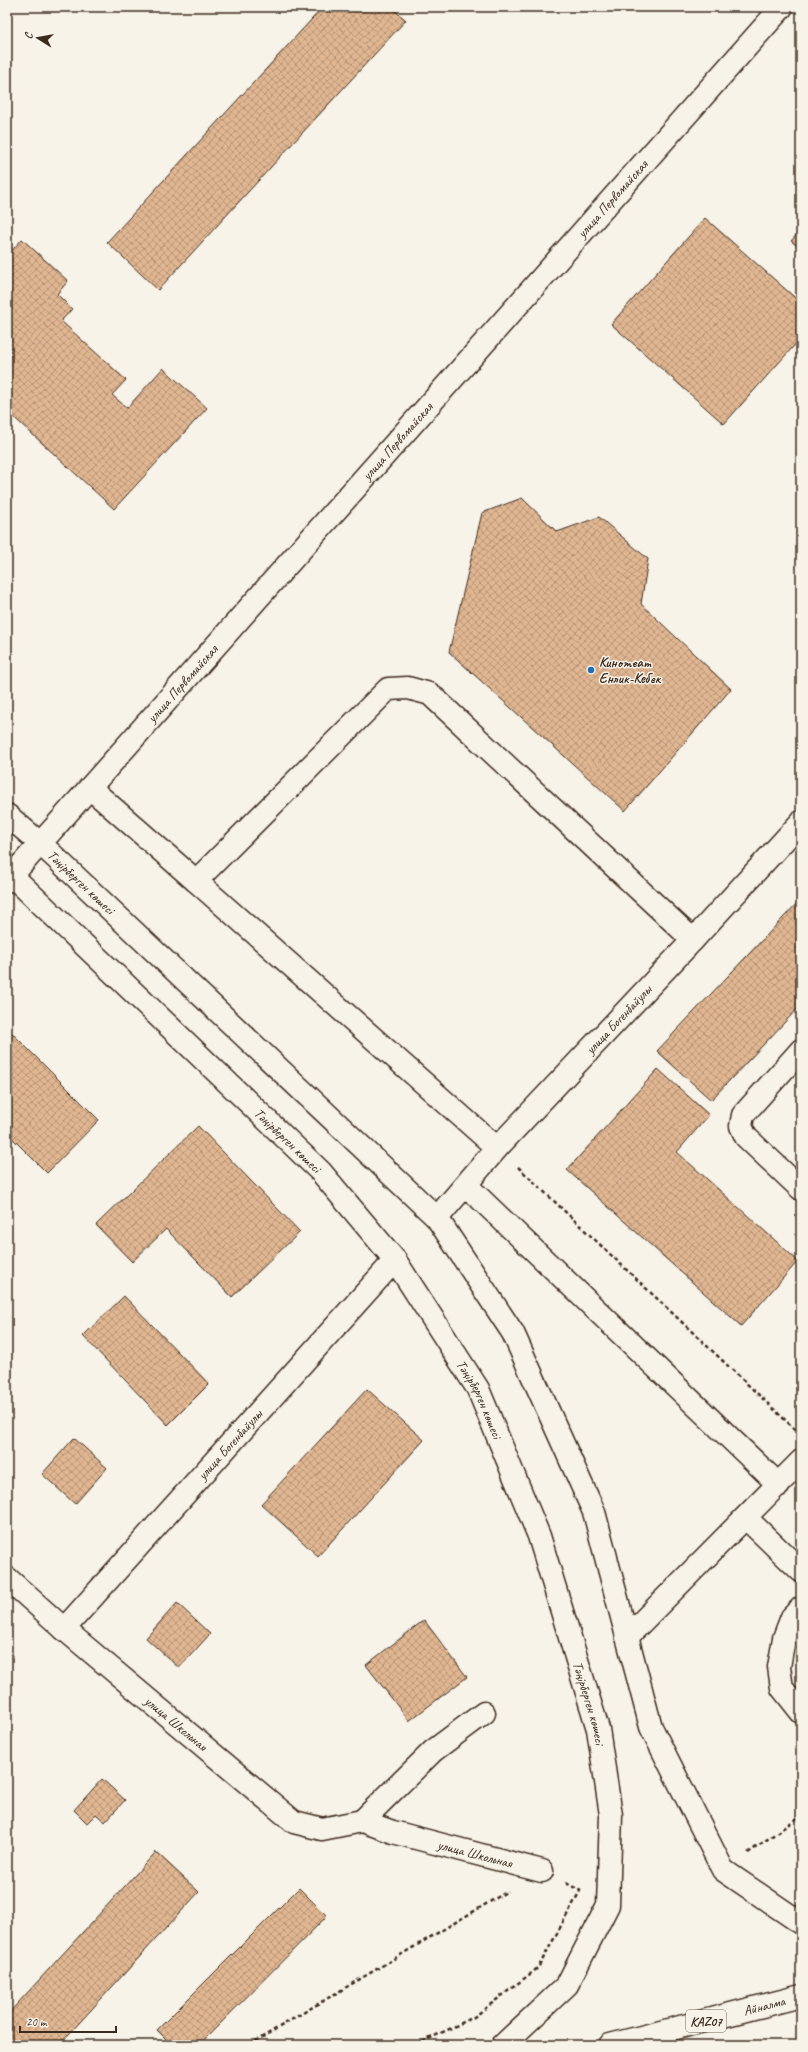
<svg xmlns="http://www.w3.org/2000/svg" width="808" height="2052" viewBox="0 0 808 2052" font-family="Caveat,sans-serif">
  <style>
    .building { fill: url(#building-cross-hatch); stroke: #3b2a1e }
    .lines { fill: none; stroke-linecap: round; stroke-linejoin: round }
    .minor-casing { stroke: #3b2a1e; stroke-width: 25 }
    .major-casing { stroke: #3b2a1e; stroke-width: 25 }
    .highway-casing { stroke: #3b2a1e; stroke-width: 25 }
    .path { stroke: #3b2a1e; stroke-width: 2.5; stroke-dasharray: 4 3; stroke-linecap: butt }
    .minor { stroke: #f7f3e8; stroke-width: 22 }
    .major { stroke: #f7f3e8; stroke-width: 22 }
    .highway { stroke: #f7f3e8; stroke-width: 22 }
    .poi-dot { fill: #1f6fb2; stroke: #f7f3e8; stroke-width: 1.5 }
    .labels { text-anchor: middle; stroke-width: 3; stroke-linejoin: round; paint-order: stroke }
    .shield { fill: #f7f3e8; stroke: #73665b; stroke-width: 1 }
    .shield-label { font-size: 13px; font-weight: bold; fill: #3b2a1e }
    .street-label { font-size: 14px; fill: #3b2a1e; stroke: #f7f3e8 }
    .poi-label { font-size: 14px; font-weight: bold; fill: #3b2a1e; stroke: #f7f3e8; text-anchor: start }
  </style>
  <defs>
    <pattern id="building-cross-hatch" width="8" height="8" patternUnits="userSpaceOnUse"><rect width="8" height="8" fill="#e1b792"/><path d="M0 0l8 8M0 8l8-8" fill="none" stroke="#b89577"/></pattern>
  </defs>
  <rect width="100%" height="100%" fill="#f7f3e8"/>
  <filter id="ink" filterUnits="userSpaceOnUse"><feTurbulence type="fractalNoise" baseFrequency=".025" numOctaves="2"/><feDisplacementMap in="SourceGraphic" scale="8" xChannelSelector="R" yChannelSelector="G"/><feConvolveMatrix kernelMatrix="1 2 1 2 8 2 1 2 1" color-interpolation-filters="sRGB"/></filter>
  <g filter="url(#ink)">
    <path class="building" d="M323,7h68l15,13 -248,270 -51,-48z
      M705,218l96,85v35l-77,86 -113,-100z
      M801,230v19l-10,-8z
      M22,239l46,42 -11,13 15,15 -11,12 65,59 -14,15 15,13 36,-40 44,40 -93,101 -107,-98v-155z
      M522,498l35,34 42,-15 49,42 -7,45 90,85 -106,122 -176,-159 33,-139z
      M801,899v106l-90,95 -54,-49z
      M7,1028l92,92 -52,53 -40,-40z
      M658,1069l51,46 -32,37 121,109 -57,65 -174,-156z
      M198,1126l102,106 -68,65 -66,-68 -34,33 -36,-37z
      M124,1296l85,88 -41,41 -85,-89z
      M367,1389l57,51 -106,116 -57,-52z
      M74,1438l33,30 -32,36 -33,-30z
      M177,1603l33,31 -31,34 -33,-30z
      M424,1620l43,57 -58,44 -43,-56z
      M102,1779l23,21 -20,22 -9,-8 -9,9 -13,-13z
      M7,1831l4,3 -4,5z
      M156,1852l43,40 -140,153h-52v-30z
      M299,1888l28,28 -128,129h-27l-15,-15z"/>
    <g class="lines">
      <defs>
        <g id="minor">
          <path d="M90,788l106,93 192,-192 20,-1 22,6 263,246"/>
          <path id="s1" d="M7,881l775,-874"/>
          <path d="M196,881l301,267"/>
          <path d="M801,1050l-58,65 -2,11 5,11 55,52"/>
          <path d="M467,1186l312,299"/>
          <path id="s2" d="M437,1218l60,-70 196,-208 108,-118"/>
          <path d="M746,1518l55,53"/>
          <path id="s3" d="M7,1578l57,51 230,193 28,7 40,-8 31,11 149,39"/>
          <path d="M801,1608l-9,9 -8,21 -5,29 3,21 19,24"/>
          <path id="s4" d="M64,1629l331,-369"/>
          <path d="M627,1637l174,-176"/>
          <path d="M362,1821l71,-70 51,-38"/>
        </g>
        <g id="major">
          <path id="s5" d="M7,815l34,29 396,374 76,115 81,179 57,215 72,143 78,53"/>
          <path id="s6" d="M7,871l314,301 74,88 83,129 61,147 59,193 13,86 -3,90 -41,80 -64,60"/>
        </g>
        <g id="highway">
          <path id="s7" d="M610,2045l191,-49"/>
        </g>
      </defs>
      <use href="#minor" class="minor-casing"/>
      <use href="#major" class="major-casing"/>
      <use href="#highway" class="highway-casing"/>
      <path class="path" d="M518,1167l281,266
        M748,1853l48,-34 5,1
        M566,1883l15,8
        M249,2045l259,-154
        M416,2045l58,-28 64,-49 42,-77"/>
      <use href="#minor" class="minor"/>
      <use href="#major" class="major"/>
      <use href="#highway" class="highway"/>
    </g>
  </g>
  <circle class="poi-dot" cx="591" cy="670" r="4"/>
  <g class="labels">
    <rect class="shield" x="686" y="2010" width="40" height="22" rx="3"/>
    <g class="shield-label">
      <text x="706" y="2026">KAZ07</text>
    </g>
    <g class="street-label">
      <text dy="5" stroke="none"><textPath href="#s1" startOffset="912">улица Первомайская</textPath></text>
      <text dy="5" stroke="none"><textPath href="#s1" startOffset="588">улица Первомайская</textPath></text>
      <text dy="5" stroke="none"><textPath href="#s1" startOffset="264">улица Первомайская</textPath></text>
      <text dy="5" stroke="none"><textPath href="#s5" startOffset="100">Тәңірберген көшесі</textPath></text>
      <text dy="5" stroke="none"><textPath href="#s2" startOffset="269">улица Богенбайулы</textPath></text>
      <text dy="5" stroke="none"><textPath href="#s6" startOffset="389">Тәңірберген көшесі</textPath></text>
      <text dy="5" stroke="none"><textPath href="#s6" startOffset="713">Тәңірберген көшесі</textPath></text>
      <text dy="5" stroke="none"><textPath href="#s4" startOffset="248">улица Богенбайулы</textPath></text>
      <text dy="5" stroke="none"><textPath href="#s6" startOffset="1037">Тәңірберген көшесі</textPath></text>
      <text dy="5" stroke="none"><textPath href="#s3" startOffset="223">улица Школьная</textPath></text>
      <text dy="5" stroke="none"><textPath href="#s3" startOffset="564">улица Школьная</textPath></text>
      <text dy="5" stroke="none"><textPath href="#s7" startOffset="159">Айналма</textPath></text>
    </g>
    <g class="poi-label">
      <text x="599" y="667">Кинотеат<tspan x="599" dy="16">Енлик-Кебек</tspan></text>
    </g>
  </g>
  <rect width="808" height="2052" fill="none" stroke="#f7f3e8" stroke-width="24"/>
  <rect x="12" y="12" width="784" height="2028" fill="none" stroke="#3b2a1e" stroke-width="1.5" filter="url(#ink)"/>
  <g transform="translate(38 38) rotate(281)" stroke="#f7f3e8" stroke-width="3" paint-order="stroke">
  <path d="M0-3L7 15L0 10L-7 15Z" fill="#3b2a1e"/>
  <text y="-6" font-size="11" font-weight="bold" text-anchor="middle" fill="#3b2a1e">С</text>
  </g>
  <path d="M20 2026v6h96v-6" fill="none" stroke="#3b2a1e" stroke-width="2"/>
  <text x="26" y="2026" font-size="12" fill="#3b2a1e" stroke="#f7f3e8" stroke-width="3" paint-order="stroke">20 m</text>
</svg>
